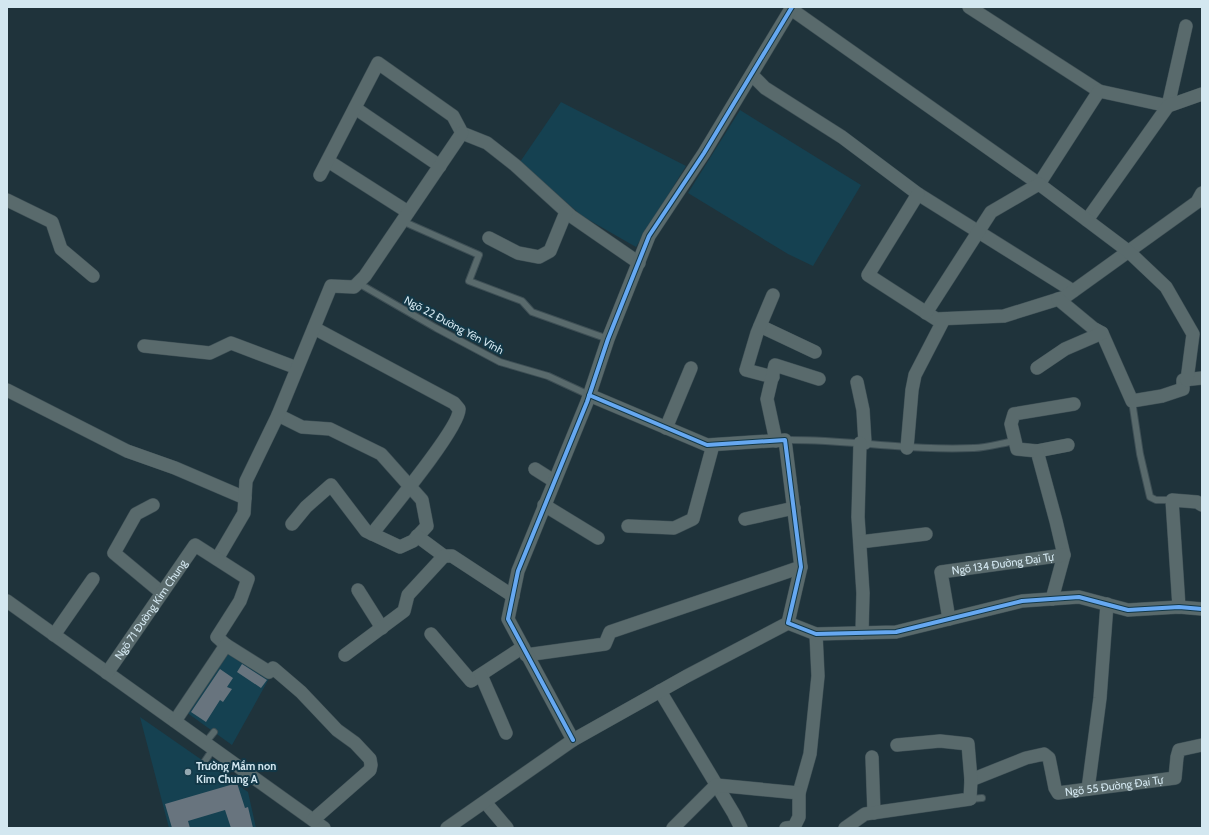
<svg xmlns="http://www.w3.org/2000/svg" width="1209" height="835" viewBox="0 0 1209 835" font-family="Cabin,sans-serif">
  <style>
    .built { fill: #154151 }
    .building { fill: #68747e }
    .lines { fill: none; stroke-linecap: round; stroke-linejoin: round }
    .lane-casing { stroke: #3e4f55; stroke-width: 8 }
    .street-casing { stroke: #3e4f55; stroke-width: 14 }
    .lane { stroke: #596a6c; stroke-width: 6 }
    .street { stroke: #596a6c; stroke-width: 13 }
    .cycleway-casing { stroke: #133847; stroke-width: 6 }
    .cycleway { stroke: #66a8f1; stroke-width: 4 }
    .poi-dot { fill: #94a8b1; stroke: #133847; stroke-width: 1.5 }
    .labels { text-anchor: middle; stroke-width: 4; stroke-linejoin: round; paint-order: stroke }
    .street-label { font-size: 11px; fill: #d3e7f0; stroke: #133847 }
    .poi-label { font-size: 11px; font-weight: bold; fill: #d3e7f0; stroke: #133847; text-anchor: start }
  </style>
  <rect width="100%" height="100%" fill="#1f333b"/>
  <path class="built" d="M561,102l125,64 -50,81 -54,-31 -62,-54z
    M740,110l121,75 -48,81 -25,-12 -100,-61z
    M227,647l44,28 -39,70 -46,-33z
    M140,717l108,75 8,36h-87z"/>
  <path class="building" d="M242,664l25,16 -6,8 -24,-16z
    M220,669l13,9 -6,9 5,2 -9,13 -3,-2 -14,22 -15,-10z
    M237,783l8,25 3,-1 5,21h-22l-6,-18 -37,11 2,7h-18l-7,-24z"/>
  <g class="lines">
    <defs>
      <path id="lane" d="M402,221l77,34 -10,26 53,20 10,11 76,27
        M358,283l78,45 64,34 48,14 41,19
        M1132,401l8,53 10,43 6,3h16
        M785,440c63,-1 125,11 189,8 13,0 28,-5 41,-7
        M205,743l9,-11
        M205,761l8,-12
        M970,799l12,-1"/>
      <g id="street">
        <path d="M969,7l130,84"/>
        <path d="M791,9l248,175 60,-93 69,15 18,-80"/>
        <path d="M752,75l13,13 77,49 76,57 155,97"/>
        <path d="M355,108l85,58"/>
        <path d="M328,161l80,51"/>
        <path d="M320,175l58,-112 75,53 9,17 25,10 28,22 56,51 68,47"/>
        <path d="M918,194l-50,81 68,44 68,-3 61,-19 132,-95 5,-9"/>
        <path d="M7,200l45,22 9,27 32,27"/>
        <path d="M1087,220l81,-114 34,-12"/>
        <path d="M489,238l29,15 21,4 11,-6 16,-39"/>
        <path d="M1058,299l35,29 9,5 30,68 30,-5 21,-7v-9l19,-2"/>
        <path d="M926,313l65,-101 48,-28 89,67 38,36 27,47 -6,46"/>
        <path d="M760,326l55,26"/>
        <path d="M314,328l140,75 5,6c2,17 -72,106 -87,125"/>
        <path d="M144,346l66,7 21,-10 66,25"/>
        <path d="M1037,368l28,-19 37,-16"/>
        <path d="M773,377l-27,-7 11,-37 16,-38"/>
        <path d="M857,382l6,28 2,33"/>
        <path d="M7,390l120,61 48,17 70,30"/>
        <path d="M589,395l118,50 78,-5 16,127 -13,56 28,11 80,-2 126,-31 57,-4 49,13 51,-3 23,2"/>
        <path d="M278,415l24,12 28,2 51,25 41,46 5,26 -14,15 -13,6 -34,-16 -35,-46 -25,22 -14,17"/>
        <path d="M666,428l25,-60"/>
        <path d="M776,441l-9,-42 8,-34 44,14"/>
        <path d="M860,443l-2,74 5,76 -1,40"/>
        <path d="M907,448l5,-58 3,-15 29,-56"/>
        <path d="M1037,451l31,-6"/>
        <path d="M535,469l19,12"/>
        <path d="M153,505l-17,9 -22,39 48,40"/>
        <path d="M544,505l54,33"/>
        <path d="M745,519l49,-11"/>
        <path d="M628,526l46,2 19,-9 20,-74"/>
        <path d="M417,536l27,20h8l61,40"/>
        <path d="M860,542l66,-8"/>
        <path d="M217,559l27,-46 2,-32 32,-66 53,-129 23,1 11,-11 97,-143"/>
        <path d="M358,590l24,38"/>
        <path d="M1052,599l12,-44 -8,-34 -19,-70 -20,-2 -6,-25 3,-10 60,-10"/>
        <path d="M7,601l317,227"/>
        <path d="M1179,607l-7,-107 25,2 5,3"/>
        <path id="s1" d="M949,619l-8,-47 123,-17"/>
        <path d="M431,634l40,47 52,-34"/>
        <path d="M54,635l39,-56"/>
        <path d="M345,655l59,-44 4,-16 36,-39"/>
        <path d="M526,655l79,-11 5,-12 191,-65"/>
        <path id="s2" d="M107,673l88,-128 53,34 -8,22 -23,36 9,8 43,27 4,-4 28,24 36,38 18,13 15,16 1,6 -1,5 -57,50"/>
        <path d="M481,675l25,58"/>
        <path d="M660,691l74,123 7,14"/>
        <path d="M175,721l51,-76"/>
        <path d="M573,740l-65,-121 10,-48 69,-169 21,-63 41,-103 55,-83 88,-146"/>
        <path d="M872,757l2,56"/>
        <path id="s3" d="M971,780l55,-22 18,-4 5,4 6,30 3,5 117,-15 2,-21 2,-7 23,-5"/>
        <path d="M1088,789l12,-91 7,-94"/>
        <path d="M799,793l11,-39 8,-78 -2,-42"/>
        <path d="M485,802l22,26"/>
        <path d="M447,828l126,-88 114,-64 101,-53"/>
        <path d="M673,828l43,-43 83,8v24l-5,10 -8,1"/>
        <path d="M845,828l20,-14 105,-15 1,-19 -3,-36 -28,-3 -43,4"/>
      </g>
    </defs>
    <use href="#lane" class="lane-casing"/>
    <use href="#street" class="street-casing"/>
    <use href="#lane" class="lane"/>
    <use href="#street" class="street"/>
    <defs>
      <path id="cycleway" d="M589,395l118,50 78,-5 16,127 -13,56 28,11 80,-2 126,-31 57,-4 49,13 51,-3 23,2
        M573,740l-65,-121 10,-48 69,-169 21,-63 41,-103 55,-83 88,-146"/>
    </defs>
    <use href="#cycleway" class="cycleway-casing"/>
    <use href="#cycleway" class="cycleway"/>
  </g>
  <circle class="poi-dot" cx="188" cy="772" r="4"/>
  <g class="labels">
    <g class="street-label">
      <text transform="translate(454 325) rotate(28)" y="4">Ngõ 22 Đường Yên Vĩnh</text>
      <text dy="4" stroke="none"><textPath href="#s1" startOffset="110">Ngõ 134 Đường Đại Tự</textPath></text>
      <text dy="4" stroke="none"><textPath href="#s2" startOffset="77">Ngõ 71 Đường Kim Chung</textPath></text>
      <text dy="4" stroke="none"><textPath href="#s3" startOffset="177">Ngõ 55 Đường Đại Tự</textPath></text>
    </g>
    <g class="poi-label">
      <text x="196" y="770">Trường Mầm non<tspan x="196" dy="13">Kim Chung A</tspan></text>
    </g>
  </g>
  <rect width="1209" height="835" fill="none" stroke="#d3e7f0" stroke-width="16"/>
</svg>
